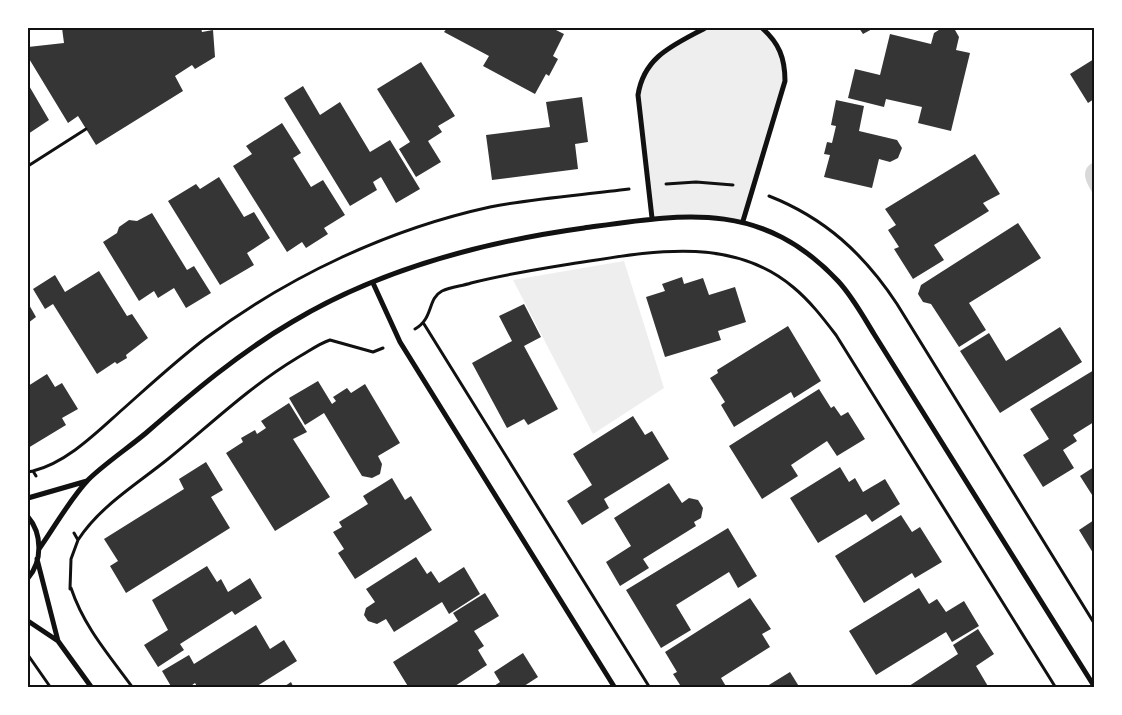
<svg xmlns="http://www.w3.org/2000/svg" width="1122" height="715" viewBox="0 0 1122 715" font-family="'Source Sans 3',sans-serif">
  <style>
    .green { fill: #eee }
    .water { fill: #d9d9d9 }
    .building { fill: #353535 }
    .lines { fill: none; stroke-linecap: round; stroke-linejoin: round }
    .path { stroke: #111; stroke-width: 3 }
    .minor { stroke: #111; stroke-width: 5 }
    .neatline { fill: none; stroke: #111; stroke-width: 2 }
  </style>
  <rect width="100%" height="100%" fill="#fff"/>
  <path class="green" d="M705,28h57l19,23 4,30 -42,140 -91,-3 -14,-123 11,-31z
    M624,261l40,127 -71,46 -80,-154z"/>
  <path class="water" d="M1094,162v33c-7,-11 -16,-25 0,-33z"/>
  <path class="building" d="M62,28h103l1,2 35,-2 1,4 11,-2 2,27 -20,12 -3,-4 -17,11 8,15 -87,54 -18,-29 -10,7 -40,-66v-10l36,-4z
    M447,28h105l12,6 -11,22 5,3 -9,17 -3,-2 -11,20 -52,-28 6,-10 -45,-24z
    M859,28h15l-11,6z
    M942,28l13,2 4,7 -3,13 14,3 -19,78 -33,-8 4,-16 -36,-8 -2,8 -36,-9 7,-29 25,6 10,-41 41,10 3,-11z
    M1094,59v40l-6,4 -18,-29z
    M421,62l34,54 -17,10 4,6 -14,9 13,21 -25,15 -17,-28 11,-7 -33,-53z
    M28,84l21,36 -21,14z
    M303,86l17,29 20,-13 30,50 20,-12 30,49 -24,14 -15,-26 -8,5 4,8 -27,16 -66,-108z
    M582,97l6,45 -13,2 3,25 -86,11 -6,-45 64,-8 -4,-25z
    M836,100l28,6 -5,25 38,9 5,8 -4,10 -8,4 -11,-3 -7,29 -48,-11 6,-22 -6,-1 3,-12 5,1 4,-17 -5,-1z
    M282,123l19,30 -8,5 18,29 12,-7 22,35 -21,13 4,6 -22,14 -4,-6 -15,10 -54,-86 19,-12 -6,-8z
    M975,154l25,40 -17,9 6,8 -55,34 10,15 -31,19 -19,-30 5,-2 -11,-17 8,-5 -11,-16z
    M219,177l25,40 10,-5 16,26 -23,15 7,12 -34,20 -52,-84 28,-17 4,5z
    M152,213l35,57 7,-4 17,27 -25,15 -12,-20 -16,10 -4,-7 -15,10 -36,-59 14,-9 2,-6 10,-7 8,1z
    M1018,223l23,35 -72,45 17,27 -27,17 -28,-43 -8,-2 -5,-8 3,-9z
    M99,271l28,45 5,-2 16,24 -22,17 1,3 -10,6 -2,-2 -18,12 -44,-70 -8,5 -12,-20 22,-14 10,17z
    M682,277l2,7 19,-6 6,17 26,-8 11,35 -28,9 3,9 -56,17 -19,-60 19,-6 -3,-7z
    M28,303l8,14 -8,6z
    M524,304l17,33 -17,9 34,63 -30,16 -4,-6 -17,9 -35,-65 40,-22 -13,-25z
    M788,326l33,55 -27,17 -3,-6 -57,35 -13,-22 4,-3 -15,-24 8,-5 -1,-3z
    M1060,327l22,35 -82,51 -40,-62 29,-18 17,28z
    M1094,370v52l-21,13 4,6 -14,9 11,18 -31,19 -20,-32 26,-16 -19,-30z
    M47,374l8,13 7,-4 16,26 -16,9 4,7 -38,23v-62z
    M318,381l14,23 4,-3 -3,-4 14,-9 4,5 14,-9 35,59 -22,13 4,8 -2,10 -8,4 -10,-2 -38,-63 -19,12 -16,-27z
    M819,389l12,19 3,-2 7,10 7,-4 17,27 -28,17 -10,-15 -36,24 7,11 -36,23 -33,-53z
    M289,403l18,29 -14,7 37,58 -55,34 -49,-78 17,-11 -2,-4 14,-8 2,4 9,-6 -5,-7z
    M633,416l12,19 7,-4 17,28 -65,40 5,9 -27,17 -15,-24 25,-16 -19,-31z
    M206,462l17,28 -12,7 19,31 -104,65 -16,-27 8,-5 -14,-22 80,-50 -5,-10z
    M840,467l9,15 6,-4 8,14 22,-13 15,25 -28,18 -6,-8 -48,29 -28,-45z
    M1094,467v31l-14,-22z
    M392,478l13,22 6,-4 21,34 -77,49 -17,-26 6,-4 -11,-17 9,-5 -3,-5 29,-18 -5,-8z
    M669,483l13,20 7,-5 9,2 5,8 -2,10 -7,4 2,4 -53,33 6,9 -29,18 -14,-24 25,-16 -17,-28z
    M901,515l11,17 8,-5 22,35 -27,16 -3,-5 -48,30 -29,-47z
    M1094,520v32l-1,1 -14,-23z
    M728,528l29,48 -19,12 -9,-16 -53,33 15,25 -30,18 -35,-58z
    M416,557l11,17 4,-3 8,12 25,-16 16,27 -31,20 -7,-12 -48,30 -8,-13 -9,5 -9,-3 -4,-6 2,-7 9,-6 -9,-13z
    M207,566l10,16 4,-3 7,13 22,-14 12,20 -27,17 -3,-4 -52,33 4,6 -26,17 -14,-22 24,-15 -16,-30z
    M919,588l10,16 8,-5 9,13 18,-11 15,25 -27,16 -6,-10 -70,43 -27,-44z
    M485,593l14,23 -25,15 10,15 -6,4 9,15 -35,23h-43l-16,-26 65,-41 -5,-8z
    M750,598l21,31 -9,5 8,13 -49,31 6,10h-39l-1,-2 -5,2 -9,-14 4,-2 -12,-20z
    M256,625l14,24 14,-9 13,21 -43,27h-56l-3,-5 -7,5h-16l-10,-17 27,-16 5,9z
    M978,629l16,25 -18,12 13,22h-83l52,-34 -5,-9z
    M523,653l15,24 -17,11h-30l9,-6 -6,-10z
    M790,672l10,16h-36z
    M291,682l3,6h-12z"/>
  <g class="lines">
    <path class="path" d="M28,166l58,-37
      M666,184l30,-2 37,3
      M769,196c56,22 95,58 128,108l197,319
      M424,324l226,364
      M415,329c19,-11 12,-30 27,-38 9,-4 20,-5 29,-8 31,-8 62,-13 93,-18 76,-11 164,-33 229,22 17,14 30,31 43,48l220,353
      M28,472l5,-1
      M36,476l-3,-5c35,-9 64,-39 90,-62 27,-24 54,-49 83,-71 83,-62 183,-109 284,-131 45,-9 93,-12 139,-18
      M78,540c22,-34 59,-56 90,-81 43,-35 81,-72 129,-101 11,-6 21,-14 33,-18l43,12 10,-4
      M71,588c13,39 38,67 62,100
      M70,589l1,-30 7,-19 -4,-7
      M28,655l23,33"/>
    <path class="minor" d="M652,218l-14,-123c6,-39 36,-50 67,-67
      M743,221l42,-140c0,-23 -6,-38 -23,-53
      M373,283l27,59 215,346
      M28,498l59,-17
      M28,517c14,16 15,44 0,61
      M39,549c15,-21 31,-50 49,-69 15,-15 40,-32 58,-47 46,-40 93,-80 146,-111 88,-53 191,-80 292,-94 99,-14 177,-29 254,53 14,15 25,35 36,53l220,352
      M37,559l21,82
      M28,621l30,20 34,47"/>
  </g>
  <rect width="1122" height="715" fill="none" stroke="#ffffff" stroke-width="58"/>
  <rect x="29" y="29" width="1064" height="657" class="neatline"/>
</svg>
